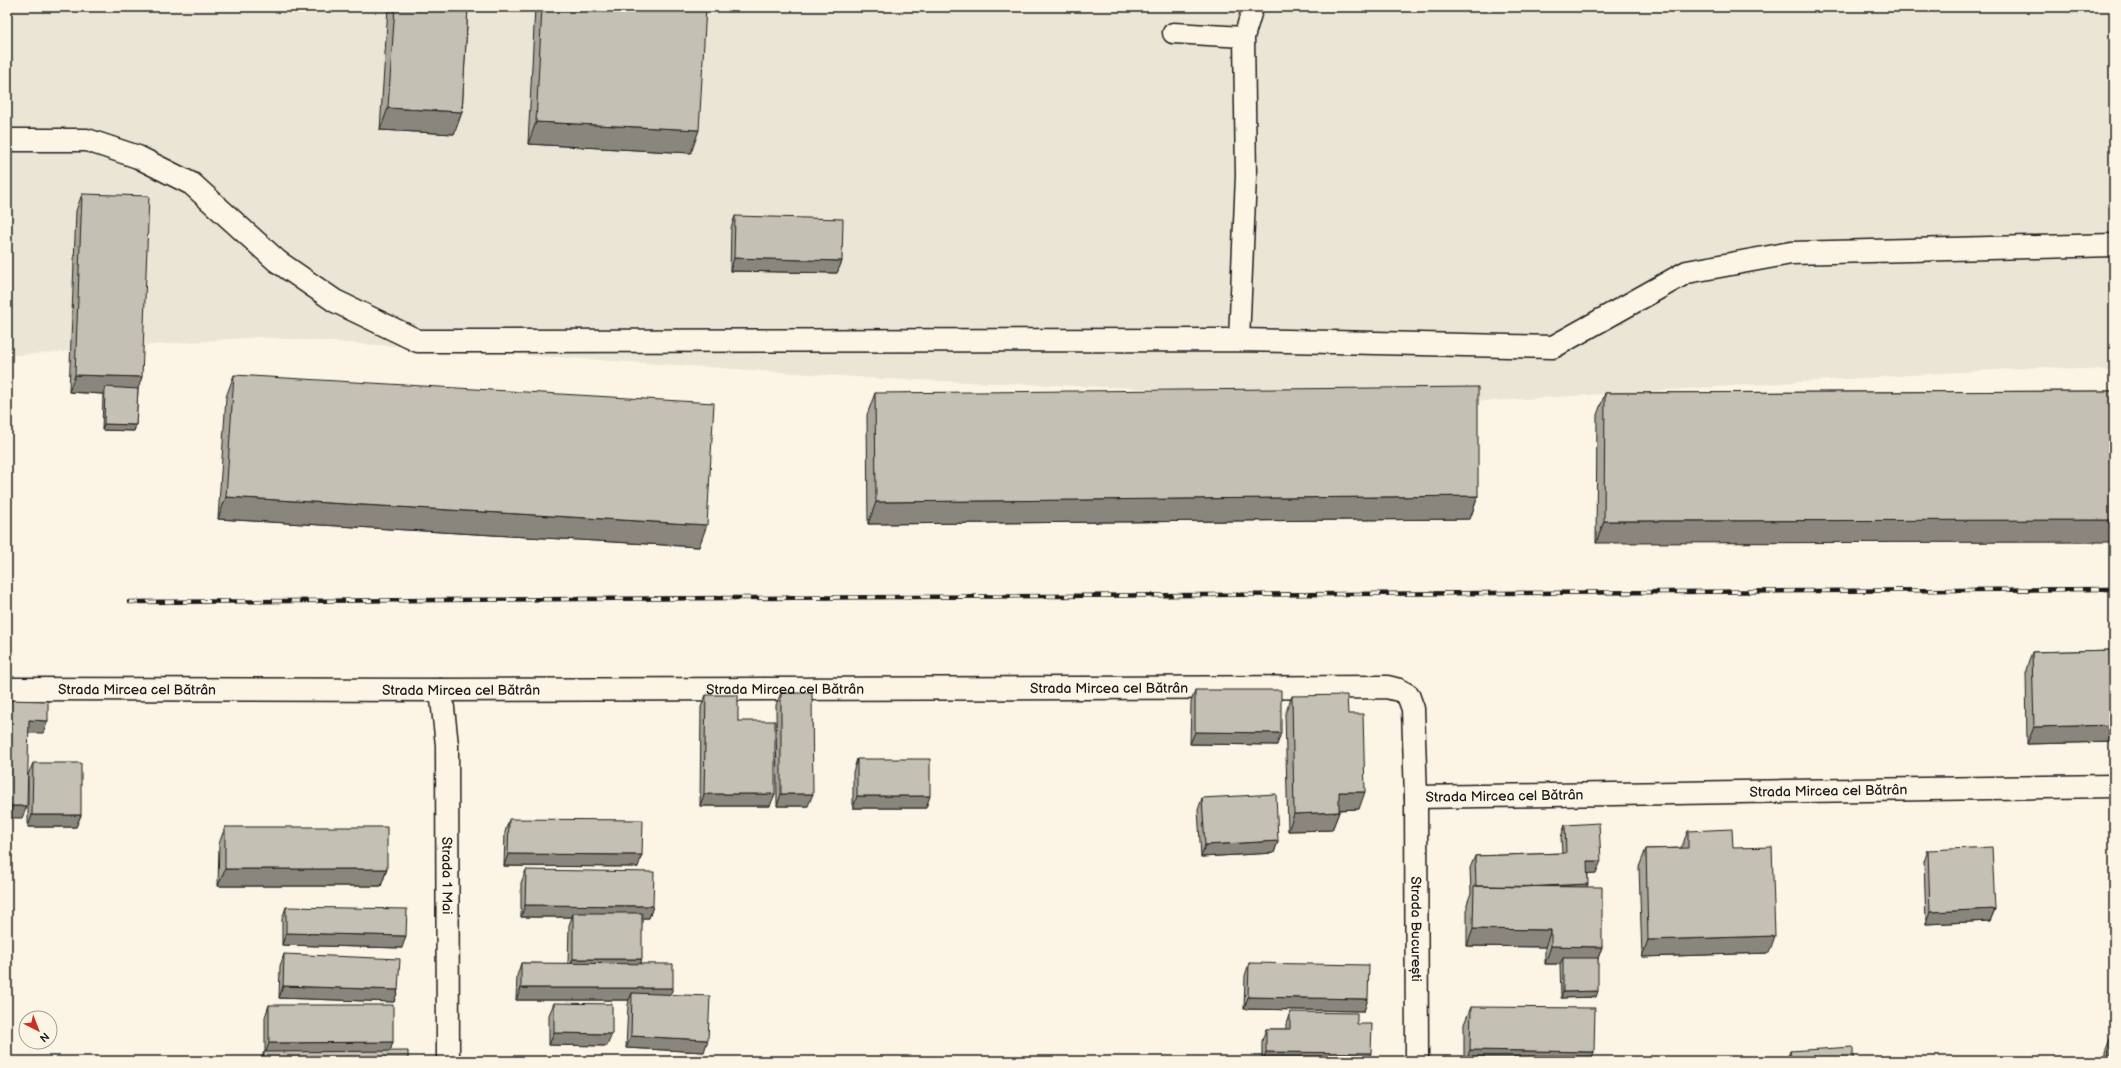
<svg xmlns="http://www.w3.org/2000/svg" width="2121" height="1068" viewBox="0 0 2121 1068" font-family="'Balsamiq Sans',sans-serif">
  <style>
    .built { fill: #ebe5d6 }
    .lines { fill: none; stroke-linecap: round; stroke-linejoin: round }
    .lane-casing { stroke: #1c1c1c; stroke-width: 23 }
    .street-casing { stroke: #1c1c1c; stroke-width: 25 }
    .secondary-casing { stroke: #1c1c1c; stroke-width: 25 }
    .lane { stroke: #fcf5e5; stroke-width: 20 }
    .street { stroke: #fcf5e5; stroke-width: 22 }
    .secondary { stroke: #fcf5e5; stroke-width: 22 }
    .rail-casing { stroke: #1c1c1c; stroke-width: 4.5 }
    .rail { stroke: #fcf5e5; stroke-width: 3; stroke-dasharray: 9; stroke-linecap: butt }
    .wall { fill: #a9a59a; stroke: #1c1c1c }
    .shaded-wall { fill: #89867d; stroke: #1c1c1c }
    .building { fill: #c4c0b3; stroke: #1c1c1c }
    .labels { text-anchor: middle; stroke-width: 4; stroke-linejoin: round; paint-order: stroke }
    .street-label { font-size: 14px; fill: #1c1c1c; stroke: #fcf5e5 }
  </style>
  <rect width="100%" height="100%" fill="#fcf5e5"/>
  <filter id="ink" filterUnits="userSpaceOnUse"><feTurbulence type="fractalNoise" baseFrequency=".025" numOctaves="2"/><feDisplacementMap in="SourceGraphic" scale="8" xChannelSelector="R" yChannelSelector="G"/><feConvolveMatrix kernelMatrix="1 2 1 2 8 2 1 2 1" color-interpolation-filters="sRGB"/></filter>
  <g filter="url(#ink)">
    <path class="built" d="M7,7h2107v364l-70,-4 -555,34 -604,-22 -627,-42 -251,19z"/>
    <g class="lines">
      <defs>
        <path id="lane" d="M1173,33l71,4
          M1239,340l7,-164 -2,-139 9,-30"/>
        <g id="street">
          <path d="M7,140h80l51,17 54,27 85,77 58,40 83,40 821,-1 314,7 134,-75 104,-19 323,-8"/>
          <path id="s1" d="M7,689l434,1 946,-3 12,3 9,5 5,14 3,88 698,-11"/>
          <path id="s2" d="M441,690l6,55 1,316"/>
        </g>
        <g id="secondary">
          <path id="s3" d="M1416,797l1,264"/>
        </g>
      </defs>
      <use href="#lane" class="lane-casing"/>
      <use href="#street" class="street-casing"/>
      <use href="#secondary" class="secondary-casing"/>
      <use href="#lane" class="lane"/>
      <use href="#street" class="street"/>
      <use href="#secondary" class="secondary"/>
      <defs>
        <path id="rail" d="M129,602l1985,-13"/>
      </defs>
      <use href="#rail" class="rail-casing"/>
      <use href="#rail" class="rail"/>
    </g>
    <path class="wall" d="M388,7h80l-6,105 -8,22 -74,-4z
      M535,7h171l-15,146 -163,-9z
      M82,194l56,195 -2,36 -2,6 -32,-1 1,-36 -34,-2 7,-181z
      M735,216l107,45 -5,12 -107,-2 1,-43z
      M234,375l465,172 -481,-28 8,-122z
      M2114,391l-518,152 1,-128 8,-22z
      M875,393l603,103 -8,23 -602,5 -1,-109z
      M2114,650v92l-87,2 -1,-74 6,-18z
      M1195,690l82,55 -87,-1 1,-42z
      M781,693l27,113h-31l-1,-101z
      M706,695l32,26 32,85h-70l1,-99z
      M1292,696l56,18 11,95 -20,1v2l-7,18 -44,1 -3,-117z
      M857,759l69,49h-73v-36z
      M33,763l48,52 -5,12h-48v-52z
      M1202,798l76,43 -4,12 -73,4 -3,-47z
      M509,820l129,47 -134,-1 1,-34z
      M1565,825l31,48h-8l-1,14 15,60 -4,11 -2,39 -35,1 -1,-34h-15v-17l-78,-1v-42l4,-11 -1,-25 5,-12 87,-3 -1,-16z
      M225,827l162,42 -6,17h-163l1,-42z
      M1688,831l45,17 36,105 -127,4 -3,-90 7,-18 35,-1z
      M1928,850l67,59 -5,12 -64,3 -2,-62z
      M526,870l127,36 -4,12h-7l-2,46 31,30 33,58 -78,-4 2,-43 1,-5h-113l1,-24 4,-13 47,1 1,-39 3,-8h-51v-34z
      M286,907l116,41 -120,-3v-26z
      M284,954l114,36 -4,12 -115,-4 1,-32z
      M1249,963l119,36 -4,12 -120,-2 1,-33z
      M554,1003l53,43 -58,-1v-30z
      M269,1005l124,37 -3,9 18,10h-148l4,-9h1v-35z
      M1471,1007l123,45 -3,9h-127v-37z
      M1290,1012l67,12 11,37h-106v-20l4,-12h20v-5z
      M2112,1034l2,27h-9v-9z
      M1790,1051l63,10h-67z"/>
    <path class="shaded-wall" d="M388,108l74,4 -8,22 -74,-4z
      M536,122l163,8 -8,23 -163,-9z
      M734,258l108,3 -5,12 -107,-2z
      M75,375l67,2 -6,18 -31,-8 -2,7 -34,-2z
      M104,424l32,1 -2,6 -32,-1z
      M1478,496l-8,23 -602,5 8,-22z
      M226,497l481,28 -8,22 -481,-28z
      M2114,520v22l-518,1 8,-22z
      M29,720l19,1 -5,12h-18z
      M2114,725v17l-87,2 7,-17z
      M1195,732l86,1 -4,12 -87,-1z
      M1339,792h26l-6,17 -26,1z
      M704,794h71l-5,12h-70z
      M781,794h32l-5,12h-31z
      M857,796h73l-4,12h-73z
      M7,806h20l-5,12h-15z
      M1339,812l-7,18 -44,1 6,-17z
      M32,815h49l-5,12h-48z
      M1278,841l-4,12 -73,4 4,-12z
      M508,854l134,1 -4,12 -134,-1z
      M1587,861h14l-5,12 -13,1z
      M225,869h162l-6,17h-163z
      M1588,884l-4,12 -108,-7z
      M525,905l128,1 -4,12 -76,-1v-4l-1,4h-51z
      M1995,909l-5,12 -64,3 4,-12z
      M1473,929l78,1 -6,17 -78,-1z
      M286,933l120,3 -4,12 -120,-3z
      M1775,936l-6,17 -127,4 6,-17z
      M1551,946l51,1 -6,17 -33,-6 -3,6h-15z
      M573,959h69l-4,12h-70z
      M283,986l115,4 -4,12 -115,-4z
      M521,988h152l-5,12 -36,-7 -3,7h-113z
      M1598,991l-2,6 -35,1 2,-6z
      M1248,997l120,2 -4,12 -120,-2z
      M554,1033l58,1 -5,12 -58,-1z
      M631,1036l77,4 -4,12 -78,-4z
      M393,1042l-4,12 -124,1 4,-12z
      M1470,1050l124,2 -3,9h-125z
      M1266,1052l105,1 -3,8h-105z"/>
    <path class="building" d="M395,7h73l-6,105 -74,-4z
      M542,7h164l-7,123 -163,-8z
      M82,194l67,2 -7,181 -67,-2z
      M735,216l108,3 -1,42 -108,-3z
      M234,375l480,28 -7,122 -481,-28z
      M105,387l33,2 -2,36 -32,-1z
      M1478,387v109l-602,6 -1,-109z
      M2114,391v129l-510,1 1,-128z
      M2114,650v75l-80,2 -2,-75z
      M1195,690h86v43l-86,-1z
      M781,693h31l1,101h-32z
      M706,695h32v26h37v73h-71z
      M1347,695l1,19h15l2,78h-26v20l-45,2 -2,-118z
      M7,700l41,1v20l-19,-1 -2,86h-20z
      M857,759h73v37h-73z
      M33,763h48v52h-49z
      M1276,794l2,47 -73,4 -3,-47z
      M509,819l134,1 -1,35 -134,-1z
      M1599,823l2,38h-14l1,23 -66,3 -46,-1 -1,-30 91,-3 -1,-28z
      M225,827h162v42h-162z
      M1732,829l1,19 39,-1 3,89 -127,4 -2,-91 42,-1v-17z
      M1992,847l3,62 -65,3 -2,-62z
      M526,870l128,2 -1,34 -128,-1z
      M1474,886l128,1v60l-51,-1v-16l-78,-1z
      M286,907l121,2 -1,27 -120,-3z
      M573,913h69v46h-69z
      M284,954l116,5 -2,31 -115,-4z
      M1563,958h35v33l-35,1z
      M521,963l152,1v24h-152z
      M1249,963l120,2 -1,34 -120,-2z
      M632,993l78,3 -2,44 -77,-4z
      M554,1003l58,1v30l-58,-1z
      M269,1005h124v37l-124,1z
      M1471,1007l124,1 -1,44 -124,-2z
      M1290,1012l67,1v11h15l-1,29 -105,-1v-23h24z
      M2112,1034h2v27h-2z
      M1853,1047v14h-62l-1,-10z
      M408,1051v10h-144v-9z"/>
  </g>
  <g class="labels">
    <g class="street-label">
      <text dy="5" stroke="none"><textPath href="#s1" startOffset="1102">Strada Mircea cel Bătrân</textPath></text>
      <text dy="5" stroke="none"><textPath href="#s1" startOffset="130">Strada Mircea cel Bătrân</textPath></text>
      <text dy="5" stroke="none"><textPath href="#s1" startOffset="778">Strada Mircea cel Bătrân</textPath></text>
      <text dy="5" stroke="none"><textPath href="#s1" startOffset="454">Strada Mircea cel Bătrân</textPath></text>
      <text dy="5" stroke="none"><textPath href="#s1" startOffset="1918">Strada Mircea cel Bătrân</textPath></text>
      <text dy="5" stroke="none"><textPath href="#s1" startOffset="1594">Strada Mircea cel Bătrân</textPath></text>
      <text dy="5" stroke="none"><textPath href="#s2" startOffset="186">Strada 1 Mai</textPath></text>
      <text dy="5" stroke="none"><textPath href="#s3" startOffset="132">Strada București</textPath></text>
    </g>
  </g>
  <rect width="2121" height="1068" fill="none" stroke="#fcf5e5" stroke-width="24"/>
  <rect x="12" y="12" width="2097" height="1044" fill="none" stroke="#1c1c1c" stroke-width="1.5" filter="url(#ink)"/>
  <g transform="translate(38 1030) rotate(138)"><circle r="19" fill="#fcf5e5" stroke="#a29e95"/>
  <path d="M0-3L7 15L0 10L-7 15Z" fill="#c8321e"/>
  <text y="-6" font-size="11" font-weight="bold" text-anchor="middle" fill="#1c1c1c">N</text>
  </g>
</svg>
